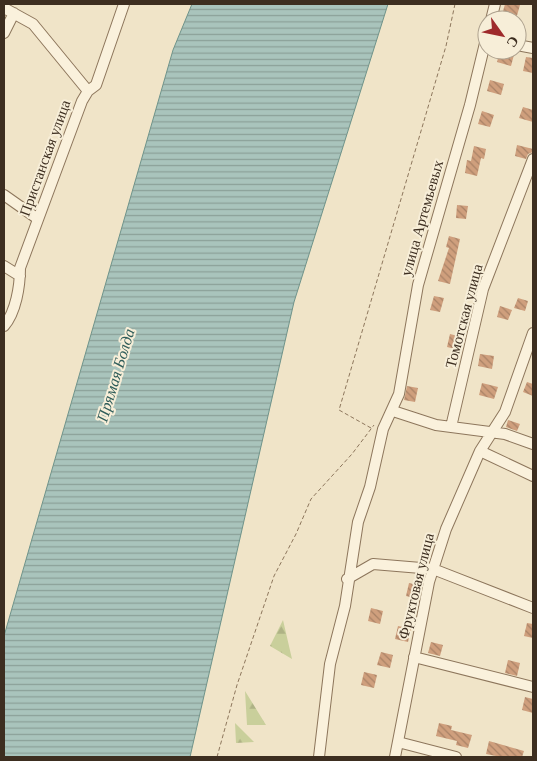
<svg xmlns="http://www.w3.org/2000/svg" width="537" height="761" viewBox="0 0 537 761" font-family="'Times New Roman',serif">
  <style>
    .forest { fill: url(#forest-firs) }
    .water { fill: url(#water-rules); stroke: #6f938a }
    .building { fill: url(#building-back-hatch) }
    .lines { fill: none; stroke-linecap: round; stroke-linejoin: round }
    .minor-casing { stroke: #8d765c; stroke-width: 12 }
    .path { stroke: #8d765c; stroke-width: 1; stroke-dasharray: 4 2.5; stroke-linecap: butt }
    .minor { stroke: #faf1dc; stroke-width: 10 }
    .labels { text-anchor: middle; stroke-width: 4; stroke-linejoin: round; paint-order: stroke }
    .street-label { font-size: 15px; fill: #3d2e20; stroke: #f7eed8 }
    .water-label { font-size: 16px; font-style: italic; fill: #2f5d5a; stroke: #f7eed8 }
  </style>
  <defs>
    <pattern id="forest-firs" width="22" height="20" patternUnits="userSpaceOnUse" patternTransform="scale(1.25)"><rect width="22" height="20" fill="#c9cf9b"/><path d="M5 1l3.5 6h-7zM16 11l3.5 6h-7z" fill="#aeb285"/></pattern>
    <pattern id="water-rules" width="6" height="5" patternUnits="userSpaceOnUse" patternTransform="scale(1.25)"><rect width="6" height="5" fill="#a9c4bc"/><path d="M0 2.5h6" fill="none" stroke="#8ba098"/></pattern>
    <pattern id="building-back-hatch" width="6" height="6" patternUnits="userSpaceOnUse" patternTransform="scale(1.25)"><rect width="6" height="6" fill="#cf9f7d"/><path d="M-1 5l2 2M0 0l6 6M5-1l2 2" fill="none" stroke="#a98266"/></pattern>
  </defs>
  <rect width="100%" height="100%" fill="#f0e4c8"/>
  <path class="forest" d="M283,620l9,39 -22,-13z
    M245,691l21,34h-19z
    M235,723l19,19 -18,1z"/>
  <path class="water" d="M192,4h196l-94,298 -104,455h-186v-121l169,-586z"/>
  <path class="building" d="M505,4l15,1 -4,14 -14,-4z
    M500,50l15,1 -4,15 -14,-4z
    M526,57l7,1v15l-10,-2z
    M490,80l14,4 -3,11 -14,-4z
    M523,107l10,3v12l-14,-4z
    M482,111l12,4 -4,12 -12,-3z
    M517,145l16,4v3l-5,2 -2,5 -11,-3z
    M474,146l12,3 -2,10 -3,-1 -4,18 -12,-3 2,-13 4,1z
    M457,205l11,1 -2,13 -10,-1z
    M449,236l11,3 -10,45 -12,-3 11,-33 -3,-1z
    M434,296l10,2 -4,14 -10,-2z
    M518,298l10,3 -3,10 -11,-3z
    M500,306l12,4 -4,10 -11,-3z
    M450,334l12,3 -3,13 -12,-3z
    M480,354l14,2 -2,13 -14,-3z
    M527,382l6,2v12l-10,-4z
    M482,383l16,4 -4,12 -15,-4z
    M407,386l11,2 -3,14 -11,-2z
    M508,420l12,4 -3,7 -11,-4z
    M409,583l12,3 -3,13 -12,-3z
    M371,608l12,3 -3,13 -12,-3z
    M527,623l6,1v14l-9,-2z
    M398,626l13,3 -3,13 -13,-3z
    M431,642l12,3 -3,11 -12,-3z
    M381,652l12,3 -3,13 -13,-3z
    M508,660l12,3 -3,13 -12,-3z
    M364,672l13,3 -3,13 -13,-3z
    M525,697l8,2v14l-11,-3z
    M439,723l13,3 -1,4 21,5 -4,13 -12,-3 1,-4 -21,-5z
    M489,741l35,10 -2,6h-21l-15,-3z"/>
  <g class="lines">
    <defs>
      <path id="minor" d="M4,8l29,16 55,67
        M491,20l4,-16
        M4,33l10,-20
        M517,45l16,3
        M4,195l34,24
        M4,266l16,10
        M4,326c12,-14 16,-40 16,-58l62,-167 6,-10 8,-6 28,-81
        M393,411l43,14 69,9 28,10
        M451,427l32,-138 50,-130
        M480,451l53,25
        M347,579l26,-15 60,5 100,39
        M414,657l119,30
        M398,742l58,15
        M319,757l11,-93 15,-58 13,-84 12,-35 13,-58 16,-35 19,-109 52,-180 17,-70
        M395,757l34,-175 17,-53 34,-78 25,-39 28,-79"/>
    </defs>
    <use href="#minor" class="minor-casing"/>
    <path class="path" d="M371,428l-32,-18 107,-364 9,-42
      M217,757l20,-72 37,-109 22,-42 15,-35 41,-45 22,-29"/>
    <use href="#minor" class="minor"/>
  </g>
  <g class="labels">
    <g class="street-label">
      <text transform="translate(45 158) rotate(-70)" y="5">Пристанская улица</text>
      <text transform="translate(422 218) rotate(-74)" y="5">улица Артемьевых</text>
      <text transform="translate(464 316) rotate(-75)" y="5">Томотская улица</text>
      <text transform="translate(416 586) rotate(-76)" y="5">Фруктовая улица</text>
    </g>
    <g class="water-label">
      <text transform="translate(115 375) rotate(-73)" y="6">Прямая Болда</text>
    </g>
  </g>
  <rect width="537" height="761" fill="none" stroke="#3d2e20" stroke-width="10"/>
  <g transform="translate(502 35) rotate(123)"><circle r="24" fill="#f7eed8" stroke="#ada18e"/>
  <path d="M0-4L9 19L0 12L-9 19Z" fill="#9e2a2b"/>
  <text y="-8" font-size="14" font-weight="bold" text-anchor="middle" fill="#3d2e20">С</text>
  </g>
</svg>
